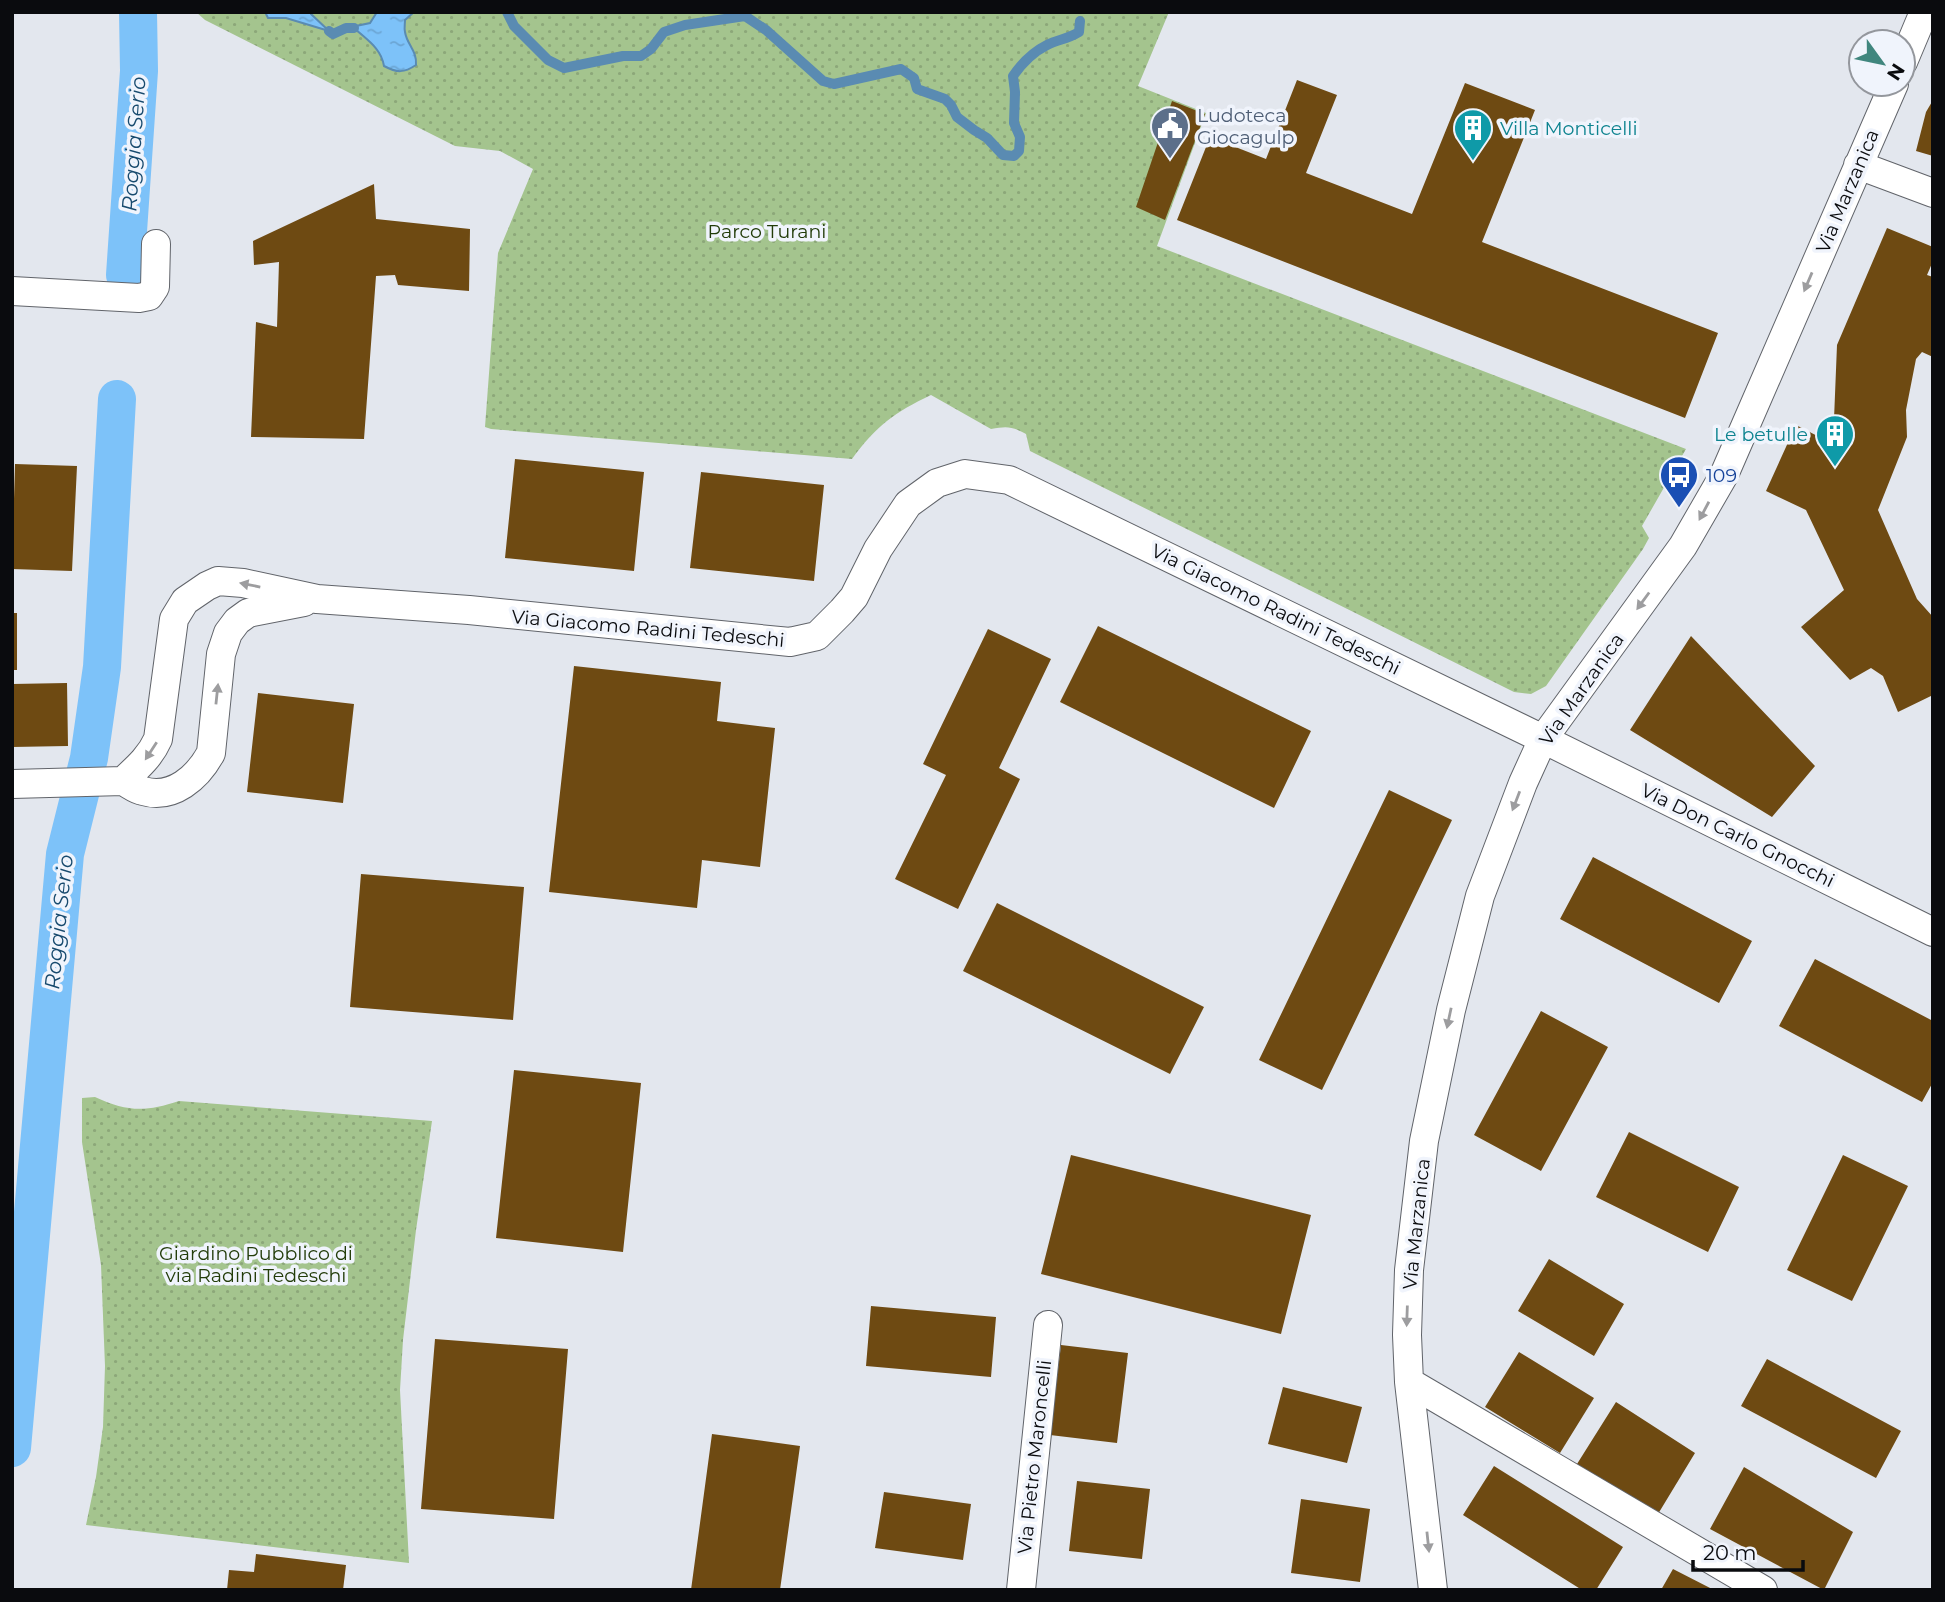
<svg xmlns="http://www.w3.org/2000/svg" width="1945" height="1602" viewBox="0 0 1945 1602" font-family="Montserrat,sans-serif">
  <style>
    .park { fill: url(#park-dots) }
    .water { fill: url(#water-ripples); stroke: #5a8bb2; stroke-width: 2 }
    .lines { fill: none; stroke-linecap: round; stroke-linejoin: round }
    .stream { stroke: #5a8bb2; stroke-width: 10 }
    .canal { stroke: #7dc2f9; stroke-width: 38 }
    .building { fill: #6e4a12 }
    .minor-casing { stroke: #61646a; stroke-width: 30 }
    .minor { stroke: #fff; stroke-width: 28 }
    .oneway { fill: #9d9d9f }
    .labels { text-anchor: middle; stroke-width: 7; stroke-linejoin: round; paint-order: stroke }
    .service-label { font-size: 19px; fill: #4e5e75; stroke: #f0f4fc; text-anchor: start }
    .culture-label { font-size: 19px; fill: #0d838f; stroke: #f0f4fc; text-anchor: start }
    .street-label { font-size: 19px; fill: #0a0b0e; stroke: #f0f4fc }
    .park-label { font-size: 19px; fill: #223c09; stroke: #f0f4fc }
    .transit-label { font-size: 19px; fill: #164399; stroke: #f0f4fc; text-anchor: start }
    .water-label { font-size: 21px; font-style: italic; fill: #174a6e; stroke: #f0f4fc }
  </style>
  <defs>
    <pattern id="park-dots" width="8" height="8" patternUnits="userSpaceOnUse" patternTransform="scale(1.75)"><rect width="8" height="8" fill="#a4c48e"/><path d="M2 2h.1M6 6h.1" fill="none" stroke="#8ca779" stroke-width="1.8" stroke-linecap="round"/></pattern>
    <pattern id="water-ripples" width="26" height="14" patternUnits="userSpaceOnUse" patternTransform="scale(1.75)"><rect width="26" height="14" fill="#7dc2f9"/><path d="M2 4q2-2 4 0t4 0M15 11q2-2 4 0t4 0" fill="none" stroke="#6ba5d4"/></pattern>
  </defs>
  <rect width="100%" height="100%" fill="#e3e7ee"/>
  <path class="park" d="M196,12h973l-31,74 68,27 -49,133 529,203 -44,77 7,12 -6,11 -97,137 -15,8 -17,-2 -484,-241 -4,-17c-15,-8 -19,-8 -35,-5l-60,-34c-36,17 -55,31 -79,64l-361,-30 -6,-2 13,-174 35,-84 -33,-18 -45,-5 -250,-126z
    M95,1097c32,15 51,15 84,4l253,20 -16,109 -13,110 -3,50 9,173 -323,-38 10,-48 7,-50 2,-61 -4,-101 -19,-123v-44z"/>
  <path class="water" d="M265,12h46v2l18,17 -43,-13h-18z
    M377,12h37l-9,8c0,4 -1,8 0,12 2,13 12,18 11,33 -12,8 -19,8 -32,1 -3,-18 -17,-26 -30,-38l2,-2 14,-3z"/>
  <g class="lines">
    <path class="stream" d="M507,12l7,14 34,34 16,8 59,-12h18l10,-7 13,-17 21,-7 60,-9 21,14 57,51 11,3 67,-15 13,9 3,11 28,10 6,6 6,12 17,13 13,8 16,17 11,1 5,-5 1,-14 -6,-14 1,-31 -2,-16c9,-13 20,-24 34,-31 11,-6 19,-5 32,-13l1,-11
      M329,31l4,3 13,-6h8"/>
    <path class="canal" d="M125,275l14,-204 -1,-59
      M12,1448l53,-594 24,-96 13,-91 15,-268"/>
  </g>
  <path class="building" d="M1297,80l40,15 -31,78 106,41 53,-131 70,27 -53,132 236,91 -33,85 -508,-198 33,-83 56,22z
    M1933,100v56l-17,-5 10,-39z
    M1172,101l33,13 -40,106 -29,-13z
    M374,184l2,35 94,10 -1,62 -71,-6 -3,-10 -19,1 -12,163 -113,-2 5,-115 21,5 2,-65 -25,3 -1,-24z
    M1887,228l46,19v14l-6,14 6,2v80l-11,-5 -6,7 -10,51 1,27 -29,73 39,89 16,18v78l-35,17 -15,-36 -12,-8 -21,12 -49,-53 43,-37 -38,-80 -40,-19 30,-66 37,19 4,-99z
    M515,459l129,13 -10,99 -129,-13z
    M15,464l62,2 -5,105 -60,-2z
    M701,472l123,13 -10,96 -124,-13z
    M12,613h5v57h-5z
    M1098,626l213,105 -37,77 -214,-106z
    M988,629l63,30 -52,109 21,11 -62,130 -63,-30 51,-104 -23,-11z
    M1691,636l124,130 -43,51 -142,-87z
    M574,666l147,16 -4,39 58,7 -15,139 -58,-7 -5,48 -148,-16z
    M67,683l1,63 -56,1v-63z
    M258,693l96,11 -11,99 -96,-11z
    M1389,790l63,30 -130,270 -63,-30z
    M1593,857l159,84 -33,62 -159,-84z
    M361,874l163,13 -11,133 -163,-13z
    M997,903l207,104 -34,67 -207,-103z
    M1815,959l118,62v61l-11,20 -143,-76z
    M1541,1011l67,36 -67,124 -67,-36z
    M514,1070l127,13 -18,169 -127,-14z
    M1629,1132l110,55 -31,65 -112,-55z
    M1071,1155l240,60 -30,119 -240,-60z
    M1843,1155l65,31 -56,115 -65,-31z
    M1549,1259l75,45 -30,52 -76,-45z
    M871,1306l125,11 -5,60 -125,-11z
    M435,1339l133,10 -14,170 -133,-10z
    M1061,1345l67,8 -11,90 -67,-8z
    M1519,1352l75,46 -34,55 -75,-46z
    M1767,1359l134,72 -25,47 -135,-72z
    M1283,1387l79,20 -15,56 -79,-19z
    M1616,1402l79,51 -37,61 -81,-50z
    M712,1434l88,12 -20,144h-89z
    M1494,1466l129,81 -27,43h-14l-119,-75z
    M1744,1467l109,65 -29,58 -114,-61z
    M1077,1481l73,8 -8,70 -73,-8z
    M884,1492l87,12 -8,56 -88,-12z
    M1301,1499l69,10 -10,73 -69,-9z
    M256,1554l90,11 -3,25h-116l2,-20 25,2z
    M1673,1569l41,21h-53z"/>
  <g class="lines">
    <defs>
      <path id="minor" d="M1903,62l21,-50
        M1858,165l75,28
        M12,291l127,7 10,-2 6,-9 1,-43
        M123,781c14,-13 27,-24 35,-42l16,-120 11,-18 22,-15 11,-5 25,2 74,16 152,11 321,32 27,-6 25,-25 12,-14 24,-48 30,-45 29,-21 28,-9 44,6 534,259 390,193
        M123,781c6,3 13,9 20,10 30,9 55,-14 68,-38l10,-99 7,-21 9,-12 11,-8 56,-11
        M12,784l111,-3
        M1409,1382l354,208
        M1021,1590l27,-265
        M1433,1590l-24,-208 -2,-47 2,-65 15,-129 27,-131 29,-114 43,-113 20,-44 140,-193 41,-71 170,-391"/>
    </defs>
    <use href="#minor" class="minor-casing"/>
    <use href="#minor" class="minor"/>
  </g>
  <defs><path id="oneway-solid" d="M-6-.8H1V-3.2L6.5 0L1 3.2V.8H-6Z" transform="scale(1.75)"/></defs>
  <g class="oneway">
    <use href="#oneway-solid" transform="translate(1808 282) rotate(113)"/>
    <use href="#oneway-solid" transform="translate(1704 511) rotate(118)"/>
    <use href="#oneway-solid" transform="translate(250 585) rotate(-169)"/>
    <use href="#oneway-solid" transform="translate(1643 601) rotate(126)"/>
    <use href="#oneway-solid" transform="translate(217 694) rotate(-84)"/>
    <use href="#oneway-solid" transform="translate(151 751) rotate(123)"/>
    <use href="#oneway-solid" transform="translate(1516 801) rotate(111)"/>
    <use href="#oneway-solid" transform="translate(1449 1018) rotate(102)"/>
    <use href="#oneway-solid" transform="translate(1407 1316) rotate(92)"/>
    <use href="#oneway-solid" transform="translate(1428 1542) rotate(84)"/>
  </g>
  <defs>
    <symbol id="civic-pin" viewBox="-11 -11 22 30"><path d="M0 17L-7.5 6A9.5 9.5 0 1 1 7.5 6Z" fill="#5c6f8a" stroke="#f0f4fc"/><path d="M-.6-6.5H3V-4.5H.6V-3L4-1V1h2V6H-6V1h2V-1L-.6-3ZM-1.2 2.5V6h2.4V2.5Z" fill="#fff"/></symbol>
    <symbol id="building-pin" viewBox="-11 -11 22 30"><path d="M0 17L-7.5 6A9.5 9.5 0 1 1 7.5 6Z" fill="#0f9aa8" stroke="#f0f4fc"/><path d="M-4-6H4V6H1V3H-1V6H-4ZM-2.5-4.3h1.7v1.8h-1.7ZM.8-4.3h1.7v1.8H.8ZM-2.5-1h1.7V.8h-1.7ZM.8-1h1.7V.8H.8Z" fill="#fff"/></symbol>
    <symbol id="bus-pin" viewBox="-11 -11 22 30"><path d="M0 17L-7.5 6A9.5 9.5 0 1 1 7.5 6Z" fill="#1a4fb4" stroke="#f0f4fc"/><path d="M-5-6H5V4H4V6H2V4H-2V6H-4V4H-5ZM-3.5-4V0h7V-4ZM-3.5 1.2v1.5H-2V1.2ZM2 1.2v1.5H3.5V1.2Z" fill="#fff"/></symbol>
  </defs>
  <g fill-rule="evenodd">
    <use href="#civic-pin" x="1148" y="104" width="44" height="60"/>
    <use href="#building-pin" x="1451" y="106" width="44" height="60"/>
    <use href="#building-pin" x="1813" y="412" width="44" height="60"/>
    <use href="#bus-pin" x="1657" y="453" width="44" height="60"/>
  </g>
  <g class="labels">
    <g class="service-label">
      <text x="1197" y="122">Ludoteca<tspan x="1197" dy="22">Giocagulp</tspan></text>
    </g>
    <g class="culture-label">
      <text x="1500" y="135">Villa Monticelli</text>
      <text x="1808" y="441" text-anchor="end">Le betulle</text>
    </g>
    <g class="street-label">
      <text transform="translate(1847 191) rotate(-67)" y="7">Via Marzanica</text>
      <text transform="translate(1276 609) rotate(26)" y="7">Via Giacomo Radini Tedeschi</text>
      <text transform="translate(648 628) rotate(5)" y="7">Via Giacomo Radini Tedeschi</text>
      <text transform="translate(1581 689) rotate(-55)" y="7">Via Marzanica</text>
      <text transform="translate(1738 835) rotate(26)" y="7">Via Don Carlo Gnocchi</text>
      <text transform="translate(1416 1224) rotate(-84)" y="7">Via Marzanica</text>
      <text transform="translate(1034 1457) rotate(-84)" y="7">Via Pietro Maroncelli</text>
    </g>
    <g class="park-label">
      <text x="767" y="238">Parco Turani</text>
      <text x="256" y="1260">Giardino Pubblico di<tspan x="256" dy="22">via Radini Tedeschi</tspan></text>
    </g>
    <g class="transit-label">
      <text x="1706" y="482">109</text>
    </g>
    <g class="water-label">
      <text transform="translate(134 144) rotate(-86)" y="7">Roggia Serio</text>
      <text transform="translate(59 922) rotate(-84)" y="7">Roggia Serio</text>
    </g>
  </g>
  <rect width="1945" height="1602" fill="none" stroke="#0a0b0e" stroke-width="28"/>
  <g transform="translate(1882 63) rotate(123)"><circle r="33" fill="#f0f4fc" stroke="#94979d" stroke-width="2"/>
  <path d="M0-5L12 26L0 18L-12 26Z" fill="#40867e"/>
  <text y="-10" font-size="19" font-weight="bold" text-anchor="middle" fill="#0a0b0e">N</text>
  </g>
  <path d="M1693 1560v10h110v-10" fill="none" stroke="#0a0b0e" stroke-width="3.5"/>
  <text x="1703" y="1560" font-size="21" fill="#0a0b0e" stroke="#f0f4fc" stroke-width="5" paint-order="stroke">20 m</text>
</svg>
